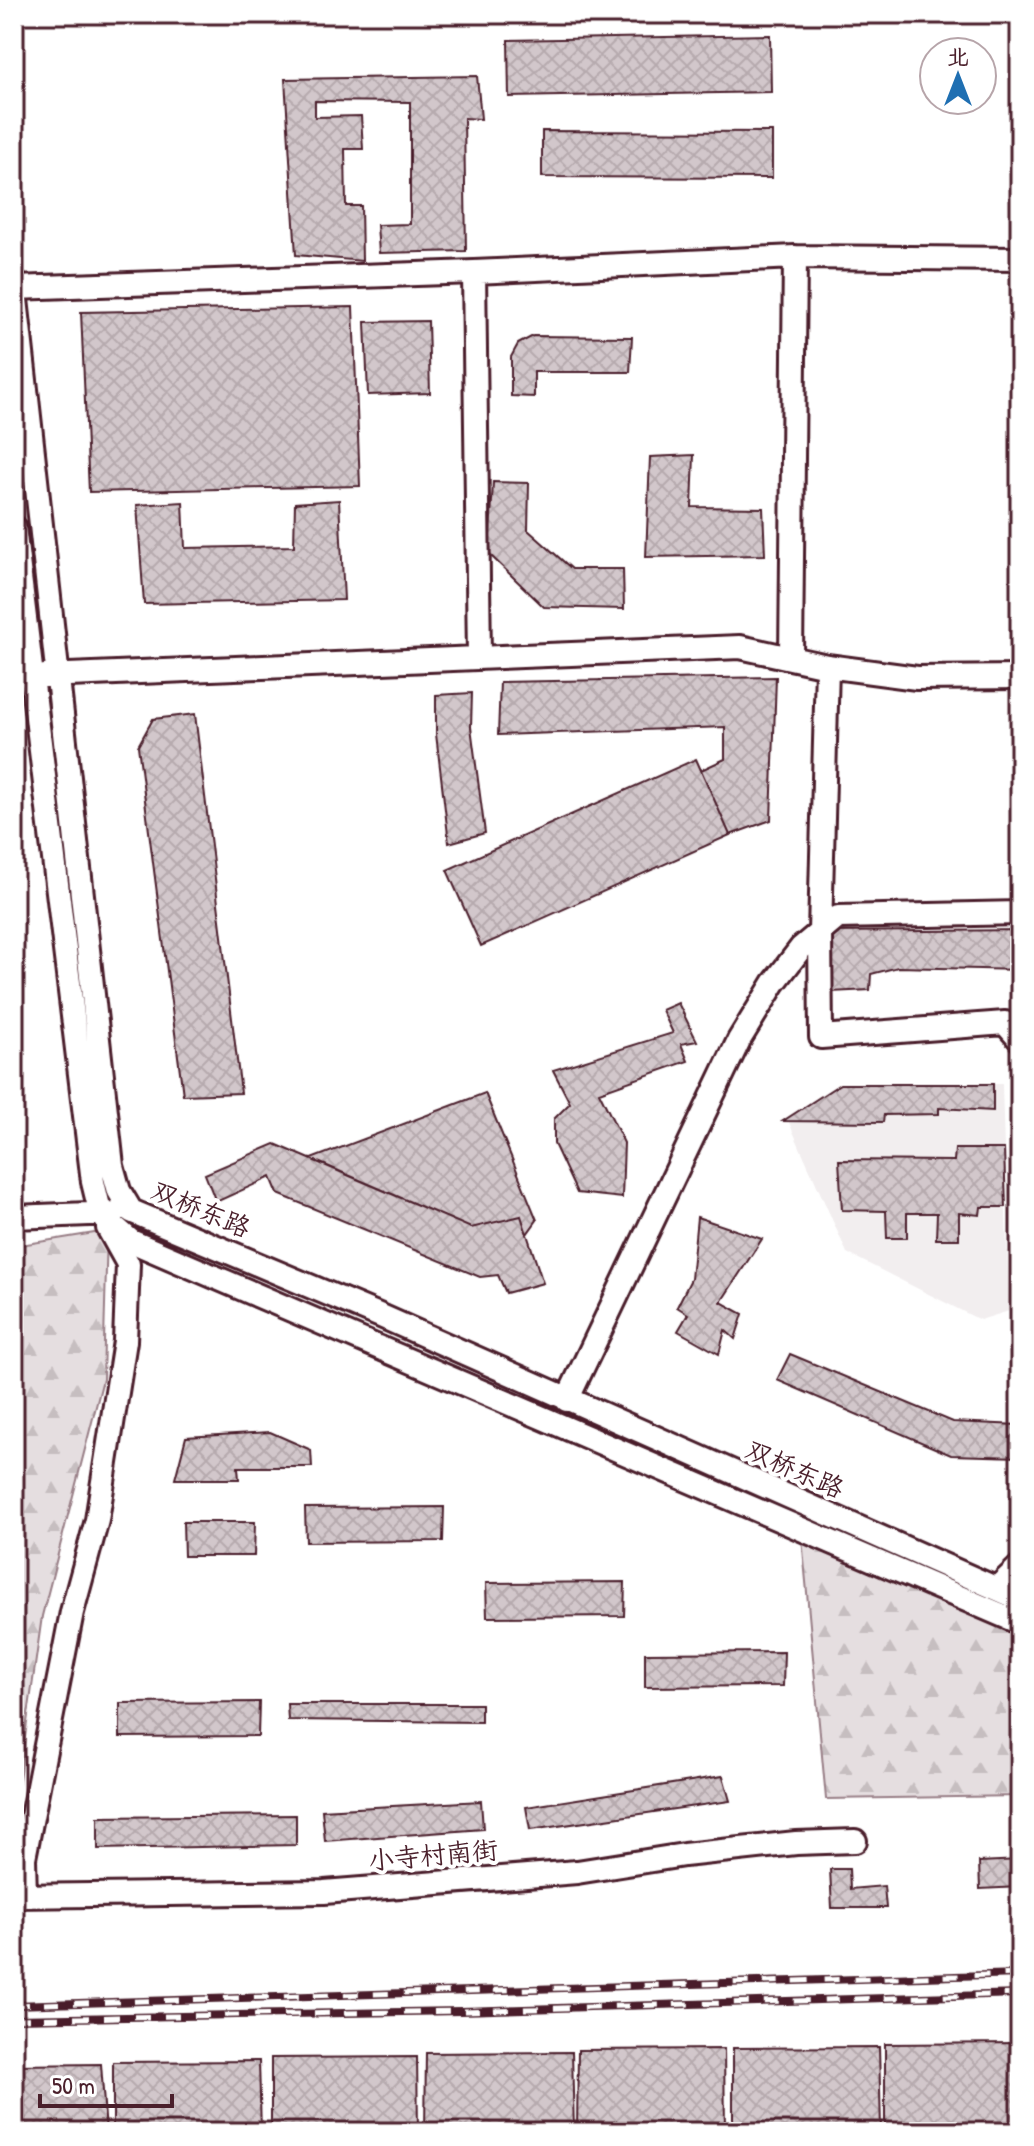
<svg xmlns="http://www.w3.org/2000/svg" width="1034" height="2146" viewBox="0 0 1034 2146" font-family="'Patrick Hand','LXGW WenKai TC',sans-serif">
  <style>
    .built { fill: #f2eeef }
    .forest { fill: url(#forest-firs); stroke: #987e86; stroke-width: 2 }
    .building { fill: url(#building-cross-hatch); stroke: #4a1f2b; stroke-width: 2 }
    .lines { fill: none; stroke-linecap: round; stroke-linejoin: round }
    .minor-casing { stroke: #4a1f2b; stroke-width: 28 }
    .minor { stroke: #fff; stroke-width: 22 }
    .rail-casing { stroke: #4a1f2b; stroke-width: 8 }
    .rail { stroke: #fff; stroke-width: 5; stroke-dasharray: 15; stroke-linecap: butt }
    .labels { text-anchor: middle; stroke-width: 8; stroke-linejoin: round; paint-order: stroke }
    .street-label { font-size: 26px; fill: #4a1f2b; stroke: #fff }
  </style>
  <defs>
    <pattern id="forest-firs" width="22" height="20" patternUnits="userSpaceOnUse" patternTransform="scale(2)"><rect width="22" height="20" fill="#e5dee0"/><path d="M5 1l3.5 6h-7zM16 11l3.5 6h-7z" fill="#c6bec0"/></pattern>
    <pattern id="building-cross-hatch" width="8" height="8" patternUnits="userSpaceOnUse" patternTransform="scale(2)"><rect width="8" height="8" fill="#d2c7cb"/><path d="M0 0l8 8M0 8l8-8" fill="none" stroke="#b6aaae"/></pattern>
  </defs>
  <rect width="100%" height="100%" fill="#fff"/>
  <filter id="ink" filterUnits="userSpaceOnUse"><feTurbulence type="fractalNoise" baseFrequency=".0125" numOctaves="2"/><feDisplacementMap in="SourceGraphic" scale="16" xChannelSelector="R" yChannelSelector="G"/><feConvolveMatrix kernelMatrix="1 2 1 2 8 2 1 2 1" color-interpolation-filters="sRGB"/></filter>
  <g filter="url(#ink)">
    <path class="built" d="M840,1084h162l7,227 -29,9 -133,-67 -60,-135z"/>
    <path class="forest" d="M107,1231l-4,148 -61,237 -28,199v-569z
      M801,1527l219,99v170l-194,3z"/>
    <path class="building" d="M770,35l1,57 -262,5 -1,-57z
      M477,76l4,43 -17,-1 2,133 -87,2 -2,-28 33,-1v-122l-95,-1v16l46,-1 2,33h-18l1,57h15l1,55 -66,-6 -11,-176z
      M542,131l230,1v46l-230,-1z
      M353,307l7,179 -271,6 -8,-180z
      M428,321l2,72 -62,2 -3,-73z
      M533,336l99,1 -2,35h-96v25l-23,-1v-39l7,-13z
      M694,455l-2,52 71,1 2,47 -119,2 4,-100z
      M493,482l36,1 -1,47 44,39h51l1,40 -80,-2 -55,-53z
      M339,500l5,100 -200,4 -7,-99 46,-3 2,46 109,-2 1,-43z
      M776,677l-5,143 -41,15 -29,-65 24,-11v-32l-227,8 2,-53z
      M472,693l-1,34 14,106 -36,10 -13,-109v-39z
      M195,714l46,379 -58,2 -45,-349 15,-27z
      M696,759l34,76 -249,111 -34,-76z
      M1020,930v40l-122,-3 -27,7 -1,16 -39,2v-60z
      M678,1003l19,38 -16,3 7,17 -89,31 25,51 -2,55 -45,-5 -23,-49v-25l16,-16 -17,-33 120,-37 -11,-23z
      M840,1084h153v27l-54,-3v6l-55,1 -1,7 -100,-1z
      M485,1093l52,127 -10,14 -6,-18 -50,12 -160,-69z
      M275,1144l196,84 50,-12 22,67 -37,10 -8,-18 -18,2 -202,-83 -7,-17 -55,25 -11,-28z
      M955,1149h49l2,58h-25l-1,8 -21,-2v26h-23l1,-26h-30v25h-20l-1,-27 -44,-1 -3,-50 115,1z
      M697,1217l65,22 -41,63 22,12 -8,25 -10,-9 -6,24 -41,-23 10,-17 -11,-7 14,-28z
      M790,1354l163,68 66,3 1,32 -69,-2 -174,-75z
      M270,1432l41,18 1,17h-74l1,12h-64l11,-42z
      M444,1507l-1,34 -137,1 -1,-34z
      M183,1522h72l-1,34h-70z
      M625,1582l-1,34 -137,1 -1,-34z
      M784,1652l-1,34 -138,1v-34z
      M259,1702l-1,34 -138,1v-34z
      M287,1704h194v18l-193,-2z
      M723,1776l7,25 -200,29 -4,-23z
      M481,1801l2,28 -158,12 -3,-31z
      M296,1815v30l-198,4v-32z
      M1020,1860v27l-40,2 -1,-27z
      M830,1869h19l1,20 34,-3 2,22h-54z
      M1020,2043v84l-135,3v-86z
      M879,2047l2,84 -148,1v-84z
      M724,2049l1,83h-148l1,-82z
      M572,2052l2,80h-149l1,-79z
      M417,2057l1,75h-147v-74z
      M259,2061l2,71h-148v-70z
      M101,2064l5,68h-92v-67z"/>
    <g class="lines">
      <defs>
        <path id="minor" d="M474,272l5,385
          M14,281l98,885 7,25 12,20 250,105 639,283
          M14,288l460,-16 321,-15 225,2
          M14,527l79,655 8,33 30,26 889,382
          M791,658l4,-401
          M827,666l-7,266 1,105 184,-14 15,17
          M45,676l695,-29 87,19 90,12 103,-1
          M14,1217l100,-4
          M567,1400l172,-360 35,-57 27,-35 37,-31 182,-4
          M997,1588l23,-22
          M14,1896l310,-4 253,-20 107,-17 112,-12 59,-2
          M25,1896l-1,-38 48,-246 25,-92 28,-179 3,-77 -20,-36"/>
      </defs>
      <use href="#minor" class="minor-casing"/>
      <use href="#minor" class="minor"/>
      <defs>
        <path id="rail" d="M14,2005l1006,-31
          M14,2019l447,-8 559,-17"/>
      </defs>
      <use href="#rail" class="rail-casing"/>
      <use href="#rail" class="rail"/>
    </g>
  </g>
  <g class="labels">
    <g class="street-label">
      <text transform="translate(201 1209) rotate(23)" y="9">双桥东路</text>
      <text transform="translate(795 1469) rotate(24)" y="9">双桥东路</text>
      <text transform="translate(433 1855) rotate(-5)" y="9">小寺村南街</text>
    </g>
  </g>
  <rect width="1034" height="2146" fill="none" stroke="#fff" stroke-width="48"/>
  <rect x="24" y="24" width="986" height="2098" fill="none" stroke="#4a1f2b" stroke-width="3" filter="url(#ink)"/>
  <g transform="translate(958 76)"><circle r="38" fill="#ffffff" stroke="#b7a5aa" stroke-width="2"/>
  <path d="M0-6L14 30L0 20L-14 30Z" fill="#1f6fb2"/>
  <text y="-12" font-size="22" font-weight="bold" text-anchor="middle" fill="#4a1f2b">北</text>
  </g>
  <path d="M40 2094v12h132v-12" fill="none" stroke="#4a1f2b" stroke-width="4"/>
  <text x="52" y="2094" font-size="24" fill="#4a1f2b" stroke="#ffffff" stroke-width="6" paint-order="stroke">50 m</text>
</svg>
